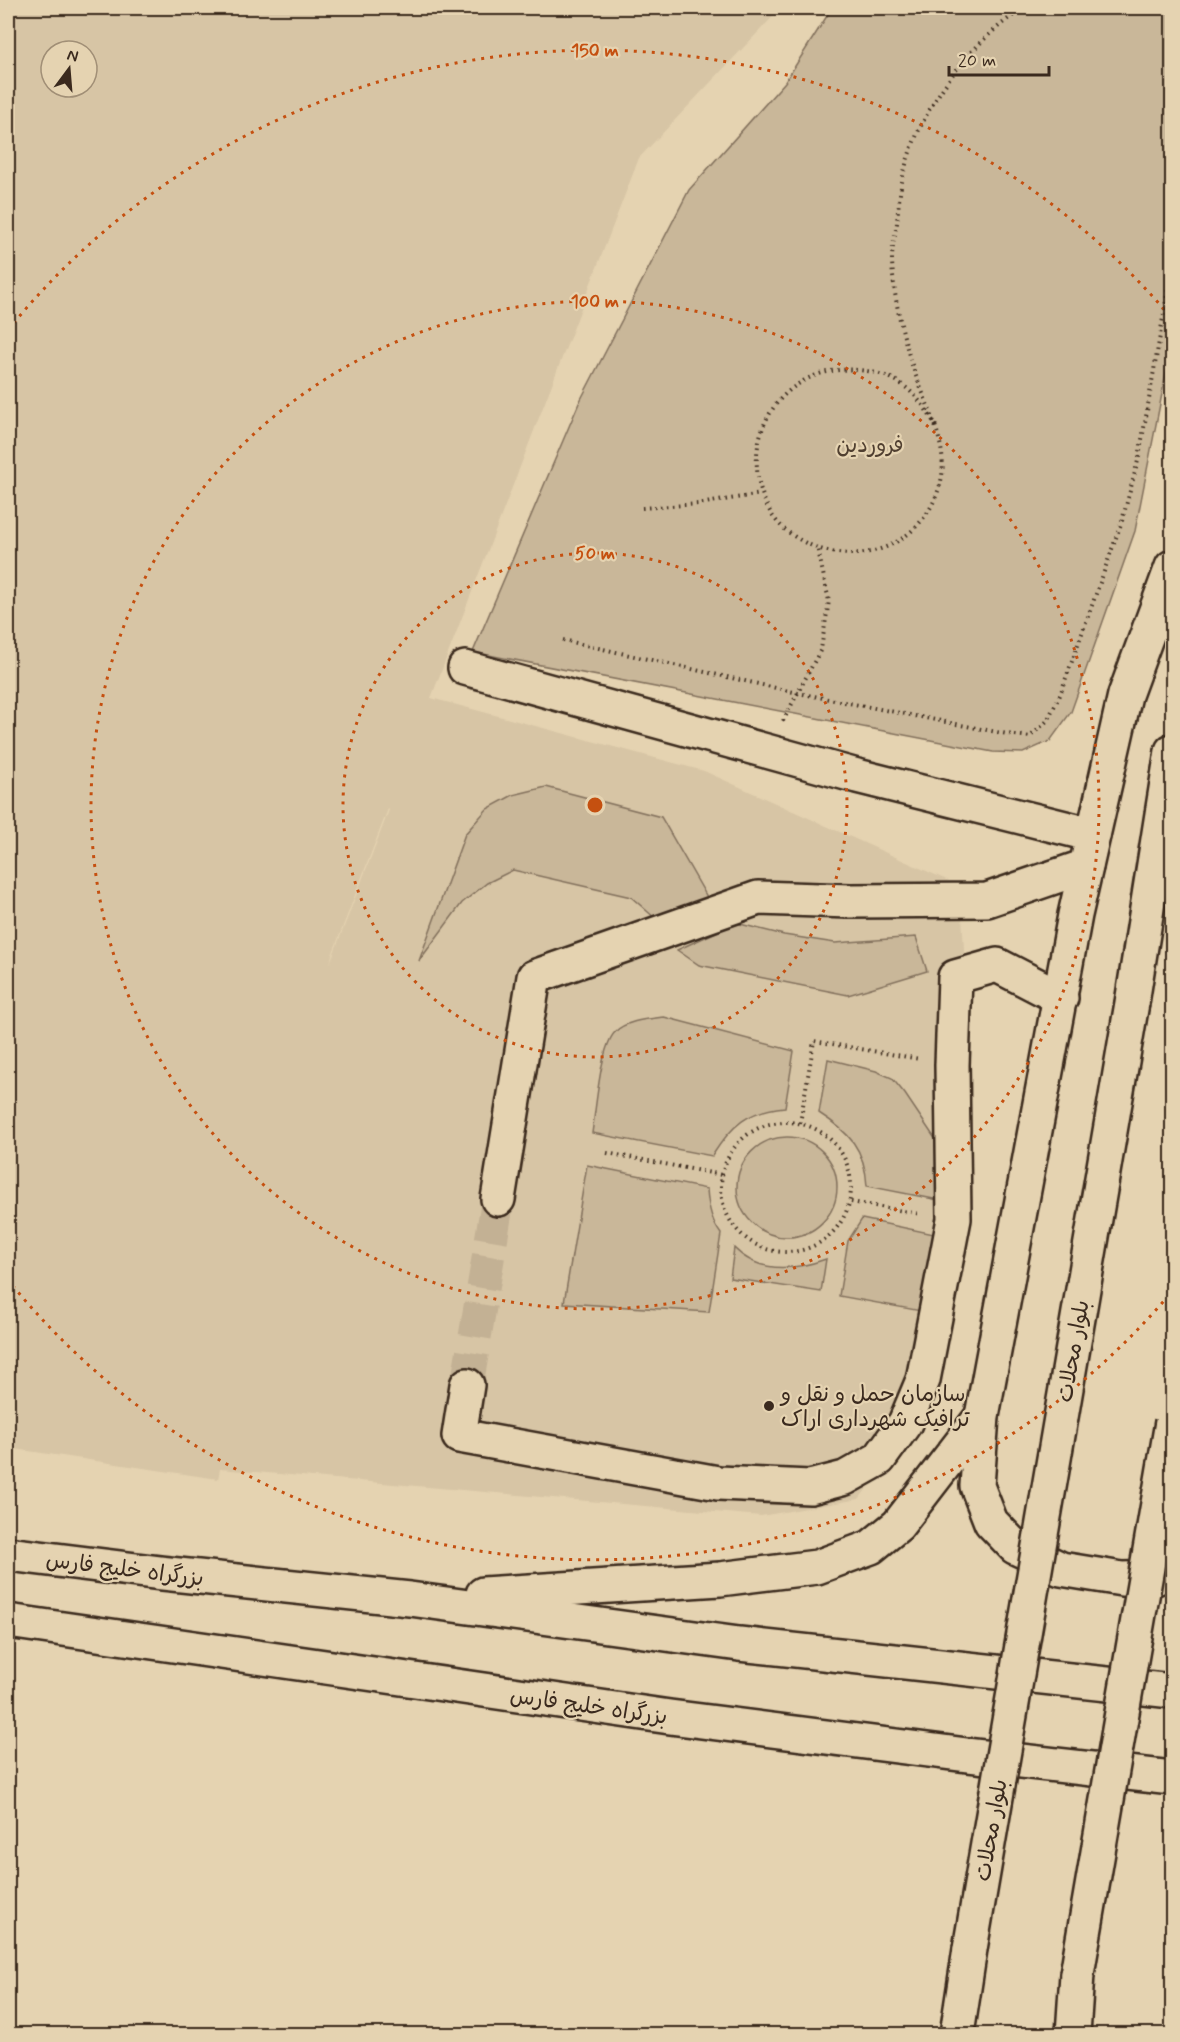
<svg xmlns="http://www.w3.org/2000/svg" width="1180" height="2042" viewBox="0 0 1180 2042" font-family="Mynerve,'Playpen Sans Arabic',sans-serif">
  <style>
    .built { fill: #d7c5a5; fill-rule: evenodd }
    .green { fill: #c9b799; stroke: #82705c; stroke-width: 1.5 }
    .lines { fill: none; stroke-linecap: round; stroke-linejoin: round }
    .minor-tunnel { stroke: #c3b194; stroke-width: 33; stroke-dasharray: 33 16; stroke-linecap: butt }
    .minor-casing { stroke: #3b2a1e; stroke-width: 38 }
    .major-casing { stroke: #3b2a1e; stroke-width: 38 }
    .highway-casing { stroke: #3b2a1e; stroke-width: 38 }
    .path { stroke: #3b2a1e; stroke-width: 4; stroke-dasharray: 1.5 4.5; stroke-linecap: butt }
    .minor { stroke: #e5d3b1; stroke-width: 33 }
    .major { stroke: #e5d3b1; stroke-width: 33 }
    .highway { stroke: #e5d3b1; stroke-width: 33 }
    .major-bridge-casing { stroke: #3b2a1e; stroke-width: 38; stroke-linecap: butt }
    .major-bridge { stroke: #e5d3b1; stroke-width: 33 }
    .ring { fill: none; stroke: #c55010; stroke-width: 3; stroke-dasharray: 3 6 }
    .poi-dot { fill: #3b2a1e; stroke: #e5d3b1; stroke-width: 2 }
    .labels { text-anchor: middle; stroke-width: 4.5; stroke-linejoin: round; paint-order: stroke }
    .park-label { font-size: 22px; fill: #503f30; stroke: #e5d3b1 }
    .street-label { font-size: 22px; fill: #3b2a1e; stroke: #e5d3b1 }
    .poi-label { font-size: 22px; fill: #3b2a1e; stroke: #e5d3b1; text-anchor: start }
    .centre { fill: #c55010; stroke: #e5d3b1; stroke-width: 3 }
    .ring-label { font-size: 18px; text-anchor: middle; font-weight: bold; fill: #c55010; stroke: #e5d3b1; stroke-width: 4.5; stroke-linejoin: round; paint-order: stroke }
  </style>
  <rect width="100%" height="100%" fill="#e5d3b1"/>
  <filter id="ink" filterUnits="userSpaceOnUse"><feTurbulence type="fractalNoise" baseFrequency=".0167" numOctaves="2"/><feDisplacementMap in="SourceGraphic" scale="12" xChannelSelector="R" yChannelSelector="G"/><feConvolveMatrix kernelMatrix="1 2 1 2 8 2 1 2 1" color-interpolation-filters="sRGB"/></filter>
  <g filter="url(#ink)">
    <path class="built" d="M8,8h773l-142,150 -208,540 273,73 256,115 12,188 -7,180 -31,147 -75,98 -98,17 -541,-47 -2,10 -210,-31zM51,51h36v36h-36zM388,809l1,1 -59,153 2,-8z"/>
    <path class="green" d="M832,8h340v335l-37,188 -64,181 -21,29 -27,12 -30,-1 -520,-100 106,-249 110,-213 96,-108z
      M546,787l115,30 50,87 -55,15 -25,-22 -118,-27 -26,13 -25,20 -43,58 46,-127 22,-25 26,-14z
      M736,923l48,12 51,8 81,-6 11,34 -79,24 -149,-30 -22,-15z
      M664,1017l130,34 -9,56c-37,3 -54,19 -73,49l-120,-23c4,-24 8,-85 23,-101 12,-12 34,-13 49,-15z
      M828,1059l48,12 16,7 13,16 35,52 -1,54 -72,-14c-2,-37 -18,-54 -48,-73z
      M737 1187a50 50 0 1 1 100 0a50 50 0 1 1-100 0Z
      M587,1165l120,24c1,16 4,32 14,45l-12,78 -145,-9z
      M862,1219l72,15 -13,77 -82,-15 9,-55z
      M734,1248c25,26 61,22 92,11l-5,33 -91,-14z"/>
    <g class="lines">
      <path class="minor-tunnel" d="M467,1385l31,-186"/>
      <defs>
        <path id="minor" d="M465,668l392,108 236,59
          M498,1199l36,-222 224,-79 92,3 137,-1 99,-34
          M467,1385l-8,51 259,47 92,4 35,-9 34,-19 26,-36 18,-43 31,-161 -2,-154 3,-88 42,-12 64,33"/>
        <path id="major" d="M1172,567l-47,128 -50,220 -93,501 -5,70 14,36 24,25 46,22 61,10 34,-1 16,-10
          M1132,1003l40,-252"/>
        <path id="highway" d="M8,1554l153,19 249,26 329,45 433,47
          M483,1594l237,-15 97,-12 54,-20 27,-22 84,-109
          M8,1621l662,96 297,38 205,23
          M957,2034l13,-85
          M1073,2034l4,-60"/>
      </defs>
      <use href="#minor" class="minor-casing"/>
      <use href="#major" class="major-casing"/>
      <use href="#highway" class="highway-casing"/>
      <path class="path" d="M936,426c-10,-17 -20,-33 -38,-44 -11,-7 -26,-11 -40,-12 -81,-7 -127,77 -86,145 7,11 20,21 32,27 57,30 122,1 137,-61 9,-38 -20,-86 -31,-122 -9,-32 -17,-65 -18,-99 0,-12 3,-25 5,-37 1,-15 3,-32 6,-47 15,-65 65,-133 121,-168
        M642,508l57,-4 62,-10
        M563,640l235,53 209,41 23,3 17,-16 13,-26 62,-174 17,-64 33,-191
        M783,721l38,-72 8,-48 -11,-51
        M721 1187a65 65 0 1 1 130 0a65 65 0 1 1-130 0Z
        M800,1123l14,-82 106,18
        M607,1153l115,22
        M851,1202l70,12"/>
      <use href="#minor" class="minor"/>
      <use href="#major" class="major"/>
      <use href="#highway" class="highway"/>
      <defs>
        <path id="major-bridge" d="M970,1949l162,-946
          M1077,1974l95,-552"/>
      </defs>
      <use href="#major-bridge" class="major-bridge-casing"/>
      <use href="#major-bridge" class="major-bridge"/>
    </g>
  </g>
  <g class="ring">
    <circle cx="595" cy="805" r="252"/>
    <circle cx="595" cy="805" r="504"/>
    <path d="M1169 1295A755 755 0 0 1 8 1280M8 330A755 755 0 0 1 1169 315"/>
  </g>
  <circle class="poi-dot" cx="769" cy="1406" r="6"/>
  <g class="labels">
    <g class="park-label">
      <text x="870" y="452">فروردین</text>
    </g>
    <g class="street-label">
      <text transform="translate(1072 1351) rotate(-80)" y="8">بلوار محلات</text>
      <text transform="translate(125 1568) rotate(7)" y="8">بزرگراه خلیج فارس</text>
      <text transform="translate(589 1705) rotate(8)" y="8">بزرگراه خلیج فارس</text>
      <text transform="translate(990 1830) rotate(-80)" y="8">بلوار محلات</text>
    </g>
    <g class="poi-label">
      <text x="781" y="1401">سازمان حمل و نقل و<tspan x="781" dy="25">ترافیک شهرداری اراک</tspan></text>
    </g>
  </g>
  <circle cx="595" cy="805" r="9" class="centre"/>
  <g class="ring-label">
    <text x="595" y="56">150 m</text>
    <text x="595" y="307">100 m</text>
    <text x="595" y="559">50 m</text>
  </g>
  <rect width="1180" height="2042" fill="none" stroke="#e5d3b1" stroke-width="30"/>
  <rect x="15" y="15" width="1150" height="2012" fill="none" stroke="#3b2a1e" stroke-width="2" filter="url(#ink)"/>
  <g transform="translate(69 69) rotate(16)"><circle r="28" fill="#e5d3b1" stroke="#a18f76" stroke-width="1.5"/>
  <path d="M0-4.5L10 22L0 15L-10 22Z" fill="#3b2a1e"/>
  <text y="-9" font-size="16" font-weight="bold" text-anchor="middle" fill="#3b2a1e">N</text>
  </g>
  <path d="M949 66v9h100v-9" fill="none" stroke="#3b2a1e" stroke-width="3"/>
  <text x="958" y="66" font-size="18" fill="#3b2a1e" stroke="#e5d3b1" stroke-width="4.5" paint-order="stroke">20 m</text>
</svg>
